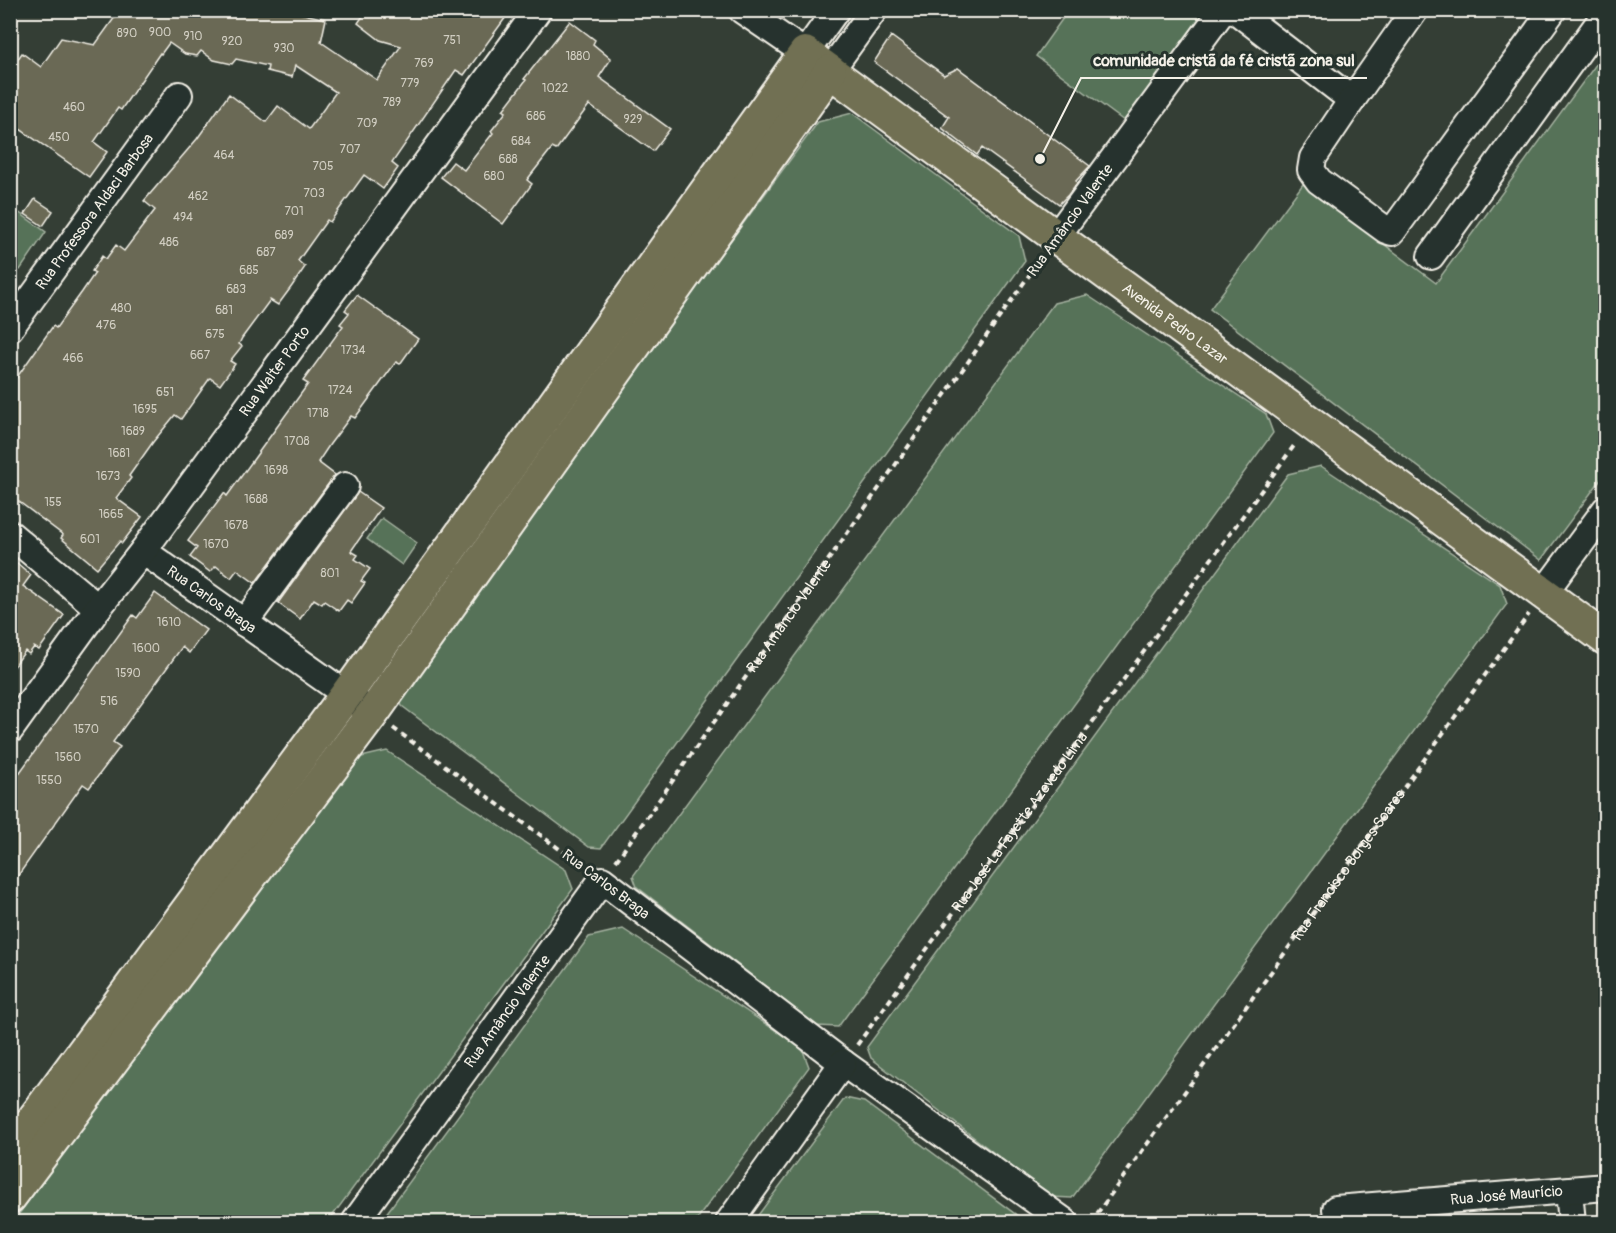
<svg xmlns="http://www.w3.org/2000/svg" width="1616" height="1233" viewBox="0 0 1616 1233" font-family="Pangolin,sans-serif">
  <style>
    .green { fill: #567259; stroke: #a5b2a0; stroke-width: 1.5 }
    .building { fill: #6a6954; stroke: #f4f1e8; stroke-width: 1.5 }
    .lines { fill: none; stroke-linecap: round; stroke-linejoin: round }
    .minor-casing { stroke: #f4f1e8; stroke-width: 30 }
    .major-casing { stroke: #f4f1e8; stroke-width: 36 }
    .path { stroke: #f4f1e8; stroke-width: 4; stroke-dasharray: 6 4.5; stroke-linecap: butt }
    .minor { stroke: #26332d; stroke-width: 26 }
    .major { stroke: #716f52; stroke-width: 32 }
    .labels { text-anchor: middle; stroke-width: 6; stroke-linejoin: round; paint-order: stroke }
    .number-label { font-size: 12px; fill: #d2cfc3 }
    .street-label { font-size: 15px; fill: #f4f1e8; stroke: #26332d }
    .leader { fill: none; stroke: #f4f1e8; stroke-width: 2 }
    .callout-dot { fill: #f4f1e8; stroke: #26332d; stroke-width: 2 }
    .callout-label { font-size: 16px; text-anchor: middle; font-weight: bold; fill: #f4f1e8; stroke: #26332d; stroke-width: 6; stroke-linejoin: round; paint-order: stroke }
  </style>
  <rect width="100%" height="100%" fill="#343e35"/>
  <filter id="ink" filterUnits="userSpaceOnUse"><feTurbulence type="fractalNoise" baseFrequency=".0167" numOctaves="2"/><feDisplacementMap in="SourceGraphic" scale="12" xChannelSelector="R" yChannelSelector="G"/><feConvolveMatrix kernelMatrix="1 2 1 2 8 2 1 2 1" color-interpolation-filters="sRGB"/></filter>
  <g filter="url(#ink)">
    <path class="green" d="M1068,11v-1l139,1 -83,110 -88,-65z
      M1605,52v422l-64,86 -331,-251 93,-125 133,99z
      M852,113l167,123 6,25 -424,587 -12,-1 -187,-141 -5,-12 421,-572z
      M11,207l35,25 -26,38 -9,-7z
      M1087,295l179,119 7,19 -435,594 -21,-1 -180,-139 -4,-11 421,-573z
      M1321,466l179,119 7,19 -435,594 -21,-1 -180,-139 -4,-11 421,-573z
      M382,518l35,25 -15,22 -35,-26z
      M387,751l179,119 7,19 -245,333h-315l340,-463z
      M623,929l179,119 7,19 -114,155h-315l209,-285z
      M845,1098l19,4 162,120h-273z"/>
    <path class="building" d="M120,10h166l40,9 -5,23 56,38 24,-34 -21,-6 -22,-17 9,-13h144l-47,65 -8,-5 -64,93 6,5 -15,21 -19,-14 -34,47 -3,-2 -29,41 7,6 -13,19 -14,19 -8,-5 -28,38 -3,6 3,2 -12,15 5,3 -15,21 -10,-7 -29,41 -6,-4 -22,27 -24,34 2,2 -15,20 26,19 -20,26 -2,-2 -23,27 -36,-30 2,-3 -53,-40v-108l43,-61 3,2 26,-36 13,-19 -3,-2 10,-15 4,3 10,-14 8,6 31,-41 -11,-9 53,-62 32,-45 37,28 12,-16 31,23 27,-37 -41,-27 -3,12 -25,-6 1,-5 -32,-7 -4,5 -18,-4 -13,-9 -4,5 -12,-2 -16,-11 -8,11 -1,-1 -39,57 -3,-2 -24,34 13,10 -18,25 -79,-55v-52l12,-17 19,14 20,-29 34,7z
      M570,21l25,19 -2,4 18,15 -12,18 71,52 -17,22 -64,-46 -33,45 -4,-2 -25,32 5,4 -29,40 -62,-47 12,-15 11,8 29,-37 -2,-2 15,-19 -3,-2 23,-30 -2,-1z
      M891,36l53,39 14,-7 132,98 -14,15 1,2 -9,12 -9,9 -77,-56 -5,7 -35,-27 7,-11 -75,-55z
      M35,199l18,12 -10,15 -18,-12z
      M357,295l61,44 -18,25 -4,-2 -41,56 -4,-2 -21,28 -12,18 17,13 -80,108 -18,-13 -6,8 -15,-12 -6,6 -20,-15 7,-9 -9,-7 36,-48 3,3 81,-112 -5,-3 40,-55 -3,-2 9,-11 -4,-3z
      M358,492l23,16 -30,43 7,4 -3,4 15,10 -9,12 4,2 -14,20 -4,-3 -8,11 -15,-10 -2,3 -8,-5 -14,20 -22,-16z
      M10,557l21,18 -8,11 41,29 -25,35 -5,-3 -5,7 -4,-3 -15,21z
      M155,593l51,37 -17,23 -7,-6 -69,95 7,5 -31,41 -6,-4 -73,103v-101l123,-171 4,3z"/>
    <g class="lines">
      <defs>
        <g id="minor">
          <path d="M742,10l63,43 31,-43"/>
          <path d="M1235,10l117,90 63,-90"/>
          <path d="M830,71l44,-61"/>
          <path d="M1352,100l-39,58 -2,12 8,11 67,49 6,2 161,-222"/>
          <path d="M1056,237l167,-227"/>
          <path d="M1431,256l175,-243"/>
          <path id="s4" d="M10,328l169,-233"/>
          <path d="M10,534l88,74"/>
          <path id="s5" d="M143,551l218,154"/>
          <path d="M1543,594l63,-85"/>
          <path d="M244,623l101,-137"/>
          <path id="s6" d="M10,730l88,-122 45,-57 395,-541"/>
          <path d="M1569,1192l3,30"/>
          <path id="s7" d="M1336,1209l270,-22"/>
          <path id="s8" d="M355,1222l247,-342 241,183 222,159"/>
          <path d="M729,1222l114,-159"/>
        </g>
        <g id="major">
          <path id="s9" d="M10,1151l336,-456 459,-642 801,586"/>
          <path d="M10,1197l363,-484 457,-642"/>
        </g>
      </defs>
      <use href="#minor" class="minor-casing"/>
      <use href="#major" class="major-casing"/>
      <g class="path">
        <path d="M393,728l190,138"/>
        <path id="s1" d="M616,861l426,-604"/>
        <path id="s2" d="M857,1045l439,-602"/>
        <path id="s3" d="M1091,1222l438,-608"/>
      </g>
      <use href="#minor" class="minor"/>
      <use href="#major" class="major"/>
    </g>
  </g>
  <g class="labels">
    <g class="number-label">
      <text x="160" y="36">900</text>
      <text x="127" y="37">890</text>
      <text x="193" y="40">910</text>
      <text x="452" y="44">751</text>
      <text x="232" y="45">920</text>
      <text x="284" y="52">930</text>
      <text x="578" y="60">1880</text>
      <text x="424" y="67">769</text>
      <text x="410" y="87">779</text>
      <text x="555" y="92">1022</text>
      <text x="392" y="106">789</text>
      <text x="74" y="111">460</text>
      <text x="536" y="120">686</text>
      <text x="633" y="123">929</text>
      <text x="367" y="127">709</text>
      <text x="59" y="141">450</text>
      <text x="521" y="145">684</text>
      <text x="350" y="153">707</text>
      <text x="224" y="159">464</text>
      <text x="508" y="163">688</text>
      <text x="323" y="170">705</text>
      <text x="494" y="180">680</text>
      <text x="314" y="197">703</text>
      <text x="198" y="200">462</text>
      <text x="294" y="215">701</text>
      <text x="183" y="221">494</text>
      <text x="284" y="239">689</text>
      <text x="169" y="246">486</text>
      <text x="266" y="256">687</text>
      <text x="249" y="274">685</text>
      <text x="236" y="293">683</text>
      <text x="121" y="312">480</text>
      <text x="224" y="314">681</text>
      <text x="106" y="329">476</text>
      <text x="215" y="338">675</text>
      <text x="353" y="354">1734</text>
      <text x="200" y="359">667</text>
      <text x="73" y="362">466</text>
      <text x="340" y="394">1724</text>
      <text x="165" y="396">651</text>
      <text x="145" y="413">1695</text>
      <text x="318" y="417">1718</text>
      <text x="133" y="435">1689</text>
      <text x="297" y="445">1708</text>
      <text x="119" y="457">1681</text>
      <text x="276" y="474">1698</text>
      <text x="108" y="480">1673</text>
      <text x="256" y="503">1688</text>
      <text x="53" y="506">155</text>
      <text x="111" y="518">1665</text>
      <text x="236" y="529">1678</text>
      <text x="90" y="543">601</text>
      <text x="216" y="548">1670</text>
      <text x="330" y="577">801</text>
      <text x="169" y="626">1610</text>
      <text x="146" y="652">1600</text>
      <text x="128" y="677">1590</text>
      <text x="109" y="705">516</text>
      <text x="86" y="733">1570</text>
      <text x="68" y="761">1560</text>
      <text x="49" y="784">1550</text>
    </g>
    <g class="street-label">
      <text dy="5" stroke="none"><textPath href="#s4" startOffset="144">Rua Professora Aldaci Barbosa</textPath></text>
      <text transform="translate(1070 220) rotate(-54)" y="5">Rua Amâncio Valente</text>
      <text dy="5" stroke="none"><textPath href="#s9" startOffset="1814">Avenida Pedro Lazar</textPath></text>
      <text dy="5" stroke="none"><textPath href="#s6" startOffset="446">Rua Walter Porto</textPath></text>
      <text dy="5" stroke="none"><textPath href="#s5" startOffset="84">Rua Carlos Braga</textPath></text>
      <text dy="5" stroke="none"><textPath href="#s1" startOffset="300">Rua Amâncio Valente</textPath></text>
      <text dy="5" stroke="none"><textPath href="#s2" startOffset="276">Rua José La Fayette Azevedo Lima</textPath></text>
      <text dy="5" stroke="none"><textPath href="#s3" startOffset="440">Rua Francisco Borges Soares</textPath></text>
      <text transform="translate(606 884) rotate(37)" y="5">Rua Carlos Braga</text>
      <text dy="5" stroke="none"><textPath href="#s8" startOffset="260">Rua Amâncio Valente</textPath></text>
      <text dy="5" stroke="none"><textPath href="#s7" startOffset="171">Rua José Maurício</textPath></text>
    </g>
  </g>
  <path class="leader" d="M1040 159L1081 78H1367"/>
  <circle class="callout-dot" cx="1040" cy="159" r="6"/>
  <g class="callout-label">
    <text x="1224" y="66">comunidade cristã da fé cristã zona sul</text>
  </g>
  <rect width="1616" height="1233" fill="none" stroke="#26332d" stroke-width="36"/>
  <rect x="18" y="18" width="1580" height="1197" fill="none" stroke="#f4f1e8" stroke-width="2" filter="url(#ink)"/>
</svg>
